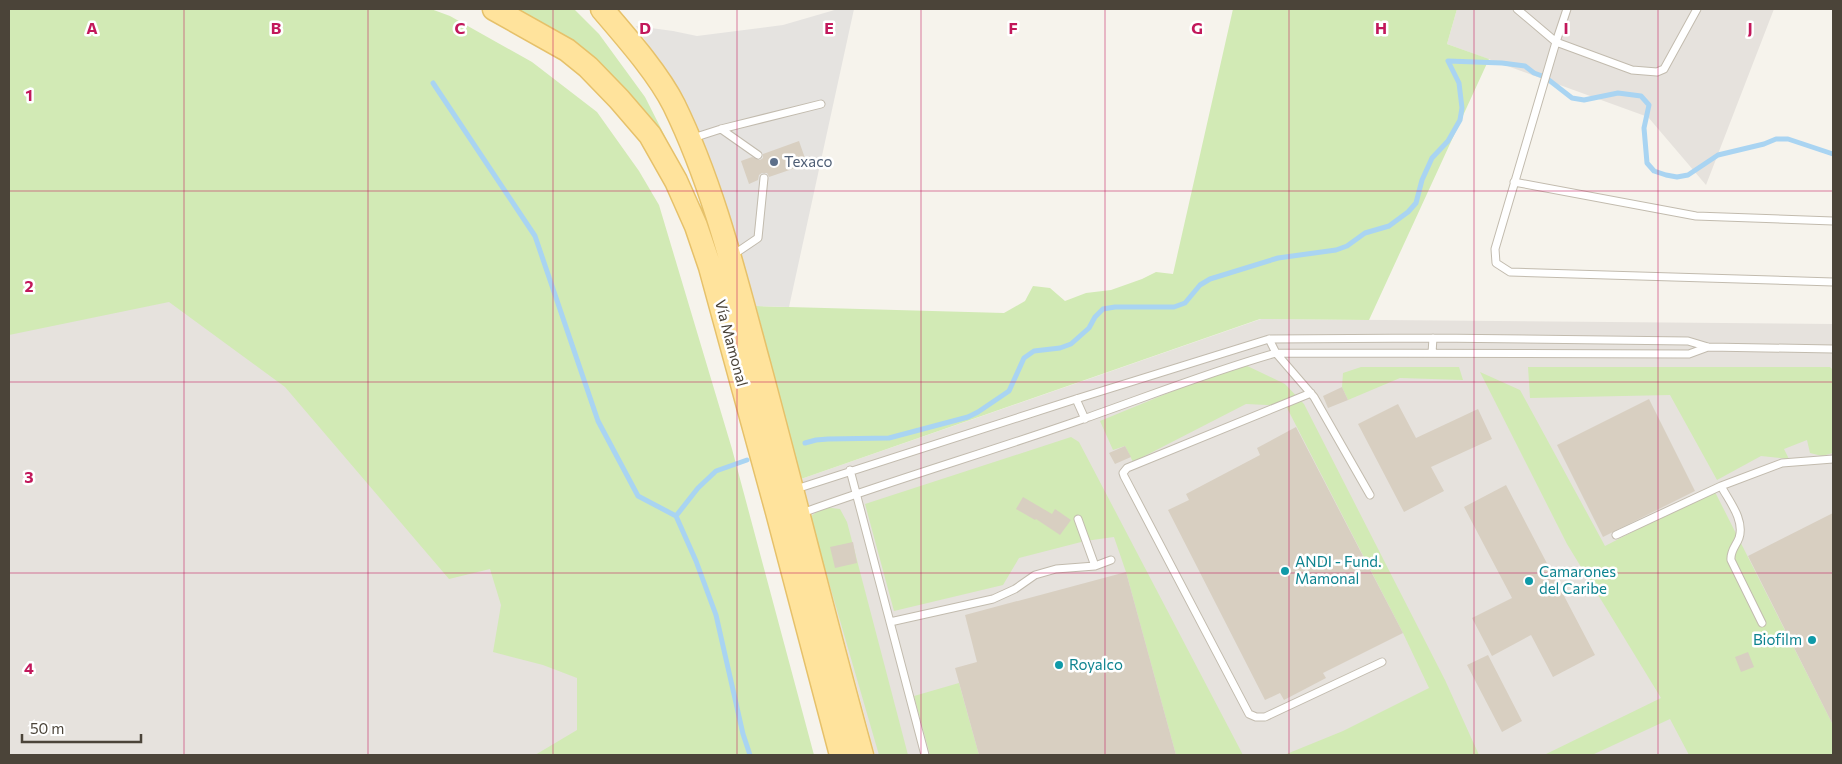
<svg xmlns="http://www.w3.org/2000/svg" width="1842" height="764" viewBox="0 0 1842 764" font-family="Commissioner,sans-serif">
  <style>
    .industrial { fill: #e6e2dd }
    .green { fill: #d2eab5 }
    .parking { fill: #e5e3e0 }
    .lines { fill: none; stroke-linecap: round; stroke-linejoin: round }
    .stream { stroke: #a9d4f2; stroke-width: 5 }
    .building { fill: #d8cfc1 }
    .service-casing { stroke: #c2bbae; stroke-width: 9 }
    .primary-casing { stroke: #e6c16a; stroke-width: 25 }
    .service { stroke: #fff; stroke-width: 7 }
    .primary { stroke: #ffe39c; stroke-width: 22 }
    .grid { fill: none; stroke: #c2185b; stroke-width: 1; stroke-opacity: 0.55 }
    .service-dot { fill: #5c6f8a; stroke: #fff; stroke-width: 2 }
    .culture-dot { fill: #0f9aa8; stroke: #fff; stroke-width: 2 }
    .labels { text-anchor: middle; stroke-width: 5; stroke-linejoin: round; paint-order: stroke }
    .service-label { font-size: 15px; fill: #4e5e75; stroke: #fff; text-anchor: start }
    .street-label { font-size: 15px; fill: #4b4439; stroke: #fff }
    .culture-label { font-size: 15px; fill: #0d838f; stroke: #fff; text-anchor: start }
    .grid-label { font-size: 16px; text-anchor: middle; font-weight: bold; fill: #c2185b; stroke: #fff; stroke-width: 5; stroke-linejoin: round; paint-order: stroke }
  </style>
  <rect width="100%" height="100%" fill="#f6f3ec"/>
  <path class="industrial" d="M9,9l804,746h-804z
    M1457,9h317l-68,176 -58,-68 -201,-73z
    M1261,319l572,5v431h-958l-74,-276z"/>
  <path class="green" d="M9,9h422l19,7 82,46 65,50 42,59 20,34 73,244 82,306h-279l42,-25v-52l-34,-13 -50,-13 8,-47 -11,-36 -41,10 -164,-192 -116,-85 -160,33z
    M506,9h68l25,25 46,63 60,118 -75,-112z
    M1233,9h224l-10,35 42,15 -120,261 -109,-1 -459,160 -45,-173 248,7 21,-12 8,-15 17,2 15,13 21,-8 25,-3 31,-11 14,-7 17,2z
    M1241,363l44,21 19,20 141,276 34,75h-195l59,-24 86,-43 -26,-55 -117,-227 -40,-2 -113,58 -8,-16 -12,4 -13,-29z
    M1361,367h98l4,13 -63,-2 -52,22 -6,-13 1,-14z
    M1528,367h302l3,3v83l-11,3 -12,-3 -3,-13 -23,9 5,10 -28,-3 -44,24 -47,-85 -140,3z
    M1480,372l40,18 85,156 109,-56 119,235v30h-144l-19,-36 -78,36h-48l117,-57 -94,-154z
    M1071,437l8,5 164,313h-67l-50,-183 -12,-35 -29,4 -66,17 -16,27 -109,26 -29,-107z
    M823,507l17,2 7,13 61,233h-29l-69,-238z
    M959,683l20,72h-49l-16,-59z"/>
  <path class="parking" d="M838,9h16l-65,298 -33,-1 -39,-128 -33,-76 -48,-76 37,5 24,5 86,-11z"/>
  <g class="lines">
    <path class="stream" d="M433,83l102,153 63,185 40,75 38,20 20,45 20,54 27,119 7,21
      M805,443l11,-3 12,-1 61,-1 79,-21 10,-5 31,-21 15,-33 10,-7 26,-3 11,-4 18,-16 6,-11 8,-8 12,-2h59l11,-4 15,-18 10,-6 68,-21 58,-8 11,-4 18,-13 24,-7 19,-14 8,-9 6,-23 10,-22 16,-17 12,-21 2,-12 -3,-25 -11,-22 54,2 23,3 9,7 11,4 27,21 12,2 34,-7 23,3 8,9 -5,23 3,35 7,8 12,4 11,2 11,-2 30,-20 46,-11 12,-5h12l45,15
      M676,516l22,-28 18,-17 31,-11"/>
  </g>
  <path class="building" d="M799,141l8,23 -38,13 -2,-4h-5l-3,2 -1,5 -9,4 -8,-23 11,-4 8,3 3,-2v-4z
    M1342,387l6,13 -20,8 -5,-12z
    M1649,399l46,92 -92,46 -46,-92z
    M1398,404l18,34 62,-29 14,30 -61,28 13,24 -40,21 -46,-88z
    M1296,427l107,206 -80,40 3,5 -42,22 -4,-7 -15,7 -97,-190 21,-10 -3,-6 74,-39 -3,-7z
    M1125,446l6,11 -16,7 -6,-11z
    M1506,485l89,170 -42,22 -22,-42 -39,21 -20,-38 40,-20 -48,-91z
    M1023,497l29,17 3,-5 16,11 -11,15 -24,-16 -1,1 -19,-11z
    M1833,513v212l-85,-169z
    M853,542l4,21 -22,5 -5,-21z
    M1126,572l50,183h-197l-24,-87 22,-6 -12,-47z
    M1748,652l6,15 -13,5 -6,-15z
    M1488,655l34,66 -20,11 -35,-67z"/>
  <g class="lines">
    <defs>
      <path id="service" d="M1517,9l39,33 76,28 25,2 7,-3 33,-60
        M1567,9l-11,33 -61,207 1,14 14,9 323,10
        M721,129l37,26
        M693,138l28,-9 100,-25
        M1514,182l182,34 137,5
        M733,255l25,-17 6,-60
        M1269,339l7,14 38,44 56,98
        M1432,353l1,-15
        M1311,393l-184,75 -4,5 1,3 125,238 7,3h9l117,-55
        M1076,399l9,20
        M850,470l75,285
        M1721,486c8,15 24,34 18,52 -3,8 -9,13 -8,22l31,63
        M796,489l280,-90 193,-60 164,-1 255,3 20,6 125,2
        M802,513c94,-34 190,-62 284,-95 63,-22 126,-47 190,-65l413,1 19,-7
        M1078,519l17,47
        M1616,535l105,-49 61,-23 51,-4
        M890,622l103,-23 22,-10 20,-14 21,-6 39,-3 16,-6"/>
      <path id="primary" d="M494,9l73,41 21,17 31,32 31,36 26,46 20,45 14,41 67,245 64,243
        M602,9c23,27 56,64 72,96 40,82 61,171 85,259 35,130 67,261 103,391"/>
    </defs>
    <use href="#service" class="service-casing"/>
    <use href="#primary" class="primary-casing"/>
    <use href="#service" class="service"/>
    <use href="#primary" class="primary"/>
  </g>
  <path class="grid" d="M184,9v746M368,9v746M553,9v746M737,9v746M921,9v746M1105,9v746M1289,9v746M1474,9v746M1658,9v746M9,191h1824M9,382h1824M9,573h1824"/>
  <circle class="service-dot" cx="774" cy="162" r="5"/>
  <g class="culture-dot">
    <circle cx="1285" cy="571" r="5"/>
    <circle cx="1529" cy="581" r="5"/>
    <circle cx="1812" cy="640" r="5"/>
    <circle cx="1059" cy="665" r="5"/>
  </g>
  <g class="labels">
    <g class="service-label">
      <text x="784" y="167">Texaco</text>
    </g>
    <g class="street-label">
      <text transform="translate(731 343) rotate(75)" y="5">Vía Mamonal</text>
    </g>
    <g class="culture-label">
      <text x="1295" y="567">ANDI - Fund.<tspan x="1295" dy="17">Mamonal</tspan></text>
      <text x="1539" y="577">Camarones<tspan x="1539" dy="17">del Caribe</tspan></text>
      <text x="1802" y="645" text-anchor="end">Biofilm</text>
      <text x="1069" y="670">Royalco</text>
    </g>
  </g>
  <g class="grid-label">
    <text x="92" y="34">A</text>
    <text x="276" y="34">B</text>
    <text x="460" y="34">C</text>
    <text x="645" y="34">D</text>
    <text x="829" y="34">E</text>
    <text x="1013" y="34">F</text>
    <text x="1197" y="34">G</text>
    <text x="1381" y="34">H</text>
    <text x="1566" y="34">I</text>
    <text x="1750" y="34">J</text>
    <text x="29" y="101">1</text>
    <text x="29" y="292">2</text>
    <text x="29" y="483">3</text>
    <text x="29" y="674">4</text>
  </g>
  <rect width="1842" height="764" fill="none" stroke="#4b4439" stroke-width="20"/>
  <path d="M22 734v8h119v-8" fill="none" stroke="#4b4439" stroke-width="2.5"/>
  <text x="30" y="734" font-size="15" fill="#4b4439" stroke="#ffffff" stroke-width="4" paint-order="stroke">50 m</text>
</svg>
